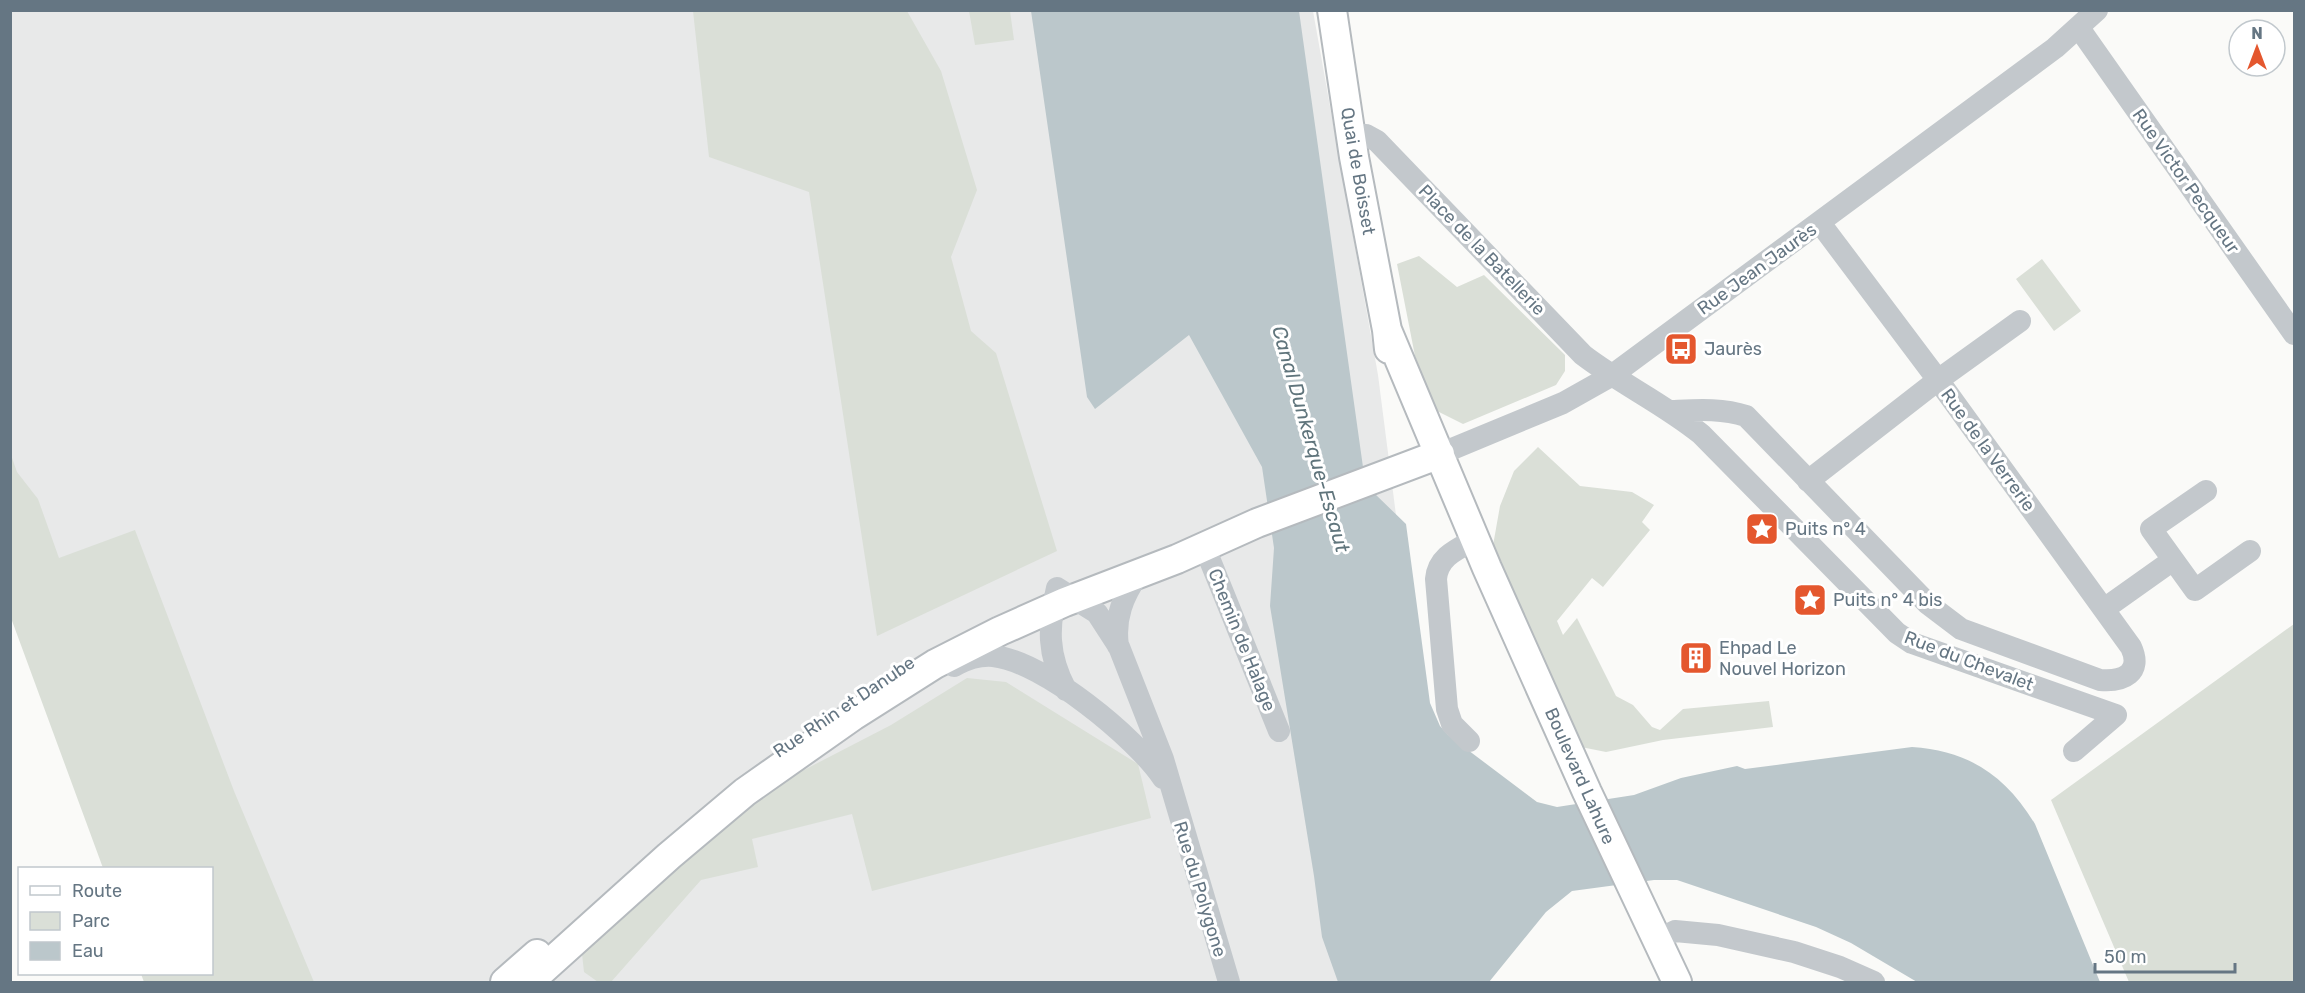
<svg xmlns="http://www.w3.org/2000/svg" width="2305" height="993" viewBox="0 0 2305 993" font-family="Rubik,sans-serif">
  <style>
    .built { fill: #e8e9e9 }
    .green { fill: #dadfd7 }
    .water { fill: #bbc7cb }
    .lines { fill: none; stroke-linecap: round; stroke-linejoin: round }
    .major-casing { stroke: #b5babe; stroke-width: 32 }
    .minor { stroke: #c3c8cc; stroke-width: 22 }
    .major { stroke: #fff; stroke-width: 28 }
    .labels { text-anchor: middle; stroke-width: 6; stroke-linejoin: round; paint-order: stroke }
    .street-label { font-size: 18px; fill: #657683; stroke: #fff }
    .poi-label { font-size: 18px; fill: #657683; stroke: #fff; text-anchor: start }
    .water-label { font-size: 20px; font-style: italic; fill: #60757c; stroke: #fff }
  </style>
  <rect width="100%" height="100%" fill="#fafaf8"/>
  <path class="built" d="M10,11h1303l65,364 78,607h-1292l48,-8v-106l-201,-345z"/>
  <path class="green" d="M693,11h214l34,60 36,119 -26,67 20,74 25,22 61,198 -180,85 -68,-444 -100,-35z
    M969,11h41l4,29 -39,5z
    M1419,256l38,31 27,-12 81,80v16l-9,14 -93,39 -28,-14 -20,-54 -18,-92z
    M2042,259l39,52 -27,20 -38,-52z
    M1538,447l42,39 52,6 22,13 -12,17 8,8 -47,57 -11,-9 -35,43 6,14 14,-17 39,78 17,9 19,22 8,3 23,-21 86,-8 4,26 -110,13 -57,12 -25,-5 -89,-196 8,-45 14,-35z
    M11,455l6,17 21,27 21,59 76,-28 99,261 80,191h-170l-3,-8h71v-106h-109l-92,-250z
    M2294,624v358h-165l-78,-182z
    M967,678l39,4 132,82 13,54 -279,73 -20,-77 -100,25 6,28 -57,13 -90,102h-13l-14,-10 -2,-18 119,-111 74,-58 116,-60z"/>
  <path class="water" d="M1031,11h268l64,456 12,27 31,30 24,179 10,23 8,9 89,67 20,5 77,-12 47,-17 56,-12 8,3 167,-22c57,4 93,28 123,77l65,158h-183l-66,-39 -35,-16 -139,-47h-23l-82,11 -26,21 -57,70h-151l-16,-45 -8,-61 -44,-270 4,-58 -12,-81 -73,-132 -94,74 -8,-12z"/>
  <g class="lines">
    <defs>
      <path id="major" d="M1332,10l22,147 33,173 2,19
        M1387,330l100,238 100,224 90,190
        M505,982l32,-28
        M529,982l140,-126 76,-64 108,-76 82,-52 65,-33 65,-29 112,-43 80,-36 183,-69"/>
    </defs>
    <use href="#major" class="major-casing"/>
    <path class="minor" d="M2079,28l215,306
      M1350,135h16l11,6 206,214c38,29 81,49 118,79l196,199 15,10 204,72 -42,36
      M1672,411c24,-1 50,-3 74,5l182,188 33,25 139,51c23,2 43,-7 31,-33l-193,-267 -118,-157
      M1440,454l123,-51 48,-27 444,-328 42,-38
      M1808,481l130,-101 82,-59
      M2206,491l-55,38 44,61 55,-39
      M1205,548l74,183
      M2104,609l69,-49
      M1118,646c-4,-28 5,-50 21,-73
      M954,666c13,-7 24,-11 39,-10 50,5 143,82 170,122
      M1066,690c-19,-36 -18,-63 -9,-102l40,25 22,34 44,112 66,223
      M1469,741l-17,-17 -5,-15 -11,-130c2,-23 22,-30 40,-40
      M1657,940l18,-9 43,4 76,17 46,15 34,15"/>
    <use href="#major" class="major"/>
  </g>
  <defs>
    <symbol id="bus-square" viewBox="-11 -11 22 22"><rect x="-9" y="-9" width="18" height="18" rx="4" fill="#e4572e" stroke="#fff"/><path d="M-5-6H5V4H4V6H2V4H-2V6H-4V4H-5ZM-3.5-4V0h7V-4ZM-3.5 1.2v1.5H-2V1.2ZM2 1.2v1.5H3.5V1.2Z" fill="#fff"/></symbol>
    <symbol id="sight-square" viewBox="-11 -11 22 22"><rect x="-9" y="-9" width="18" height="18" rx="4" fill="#e4572e" stroke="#fff"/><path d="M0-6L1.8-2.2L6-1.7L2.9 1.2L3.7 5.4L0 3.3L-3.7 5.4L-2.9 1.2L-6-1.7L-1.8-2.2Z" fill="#fff"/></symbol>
    <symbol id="building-square" viewBox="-11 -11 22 22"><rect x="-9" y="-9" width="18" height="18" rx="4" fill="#e4572e" stroke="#fff"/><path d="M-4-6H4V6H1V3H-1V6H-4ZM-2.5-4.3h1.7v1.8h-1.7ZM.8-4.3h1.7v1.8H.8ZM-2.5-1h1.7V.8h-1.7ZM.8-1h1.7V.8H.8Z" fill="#fff"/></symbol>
  </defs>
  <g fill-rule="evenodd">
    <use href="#bus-square" x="1662" y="330" width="38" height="38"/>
    <use href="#sight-square" x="1743" y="510" width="38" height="38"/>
    <use href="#sight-square" x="1791" y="581" width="38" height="38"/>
    <use href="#building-square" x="1677" y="639" width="38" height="38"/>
  </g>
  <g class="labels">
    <g class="street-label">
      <text transform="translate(1358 171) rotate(80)" y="6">Quai de Boisset</text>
      <text transform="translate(2186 181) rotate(55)" y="6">Rue Victor Pecqueur</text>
      <text transform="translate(1482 250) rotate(46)" y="6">Place de la Batellerie</text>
      <text transform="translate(1757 269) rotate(-36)" y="6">Rue Jean Jaurès</text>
      <text transform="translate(1988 450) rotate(54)" y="6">Rue de la Verrerie</text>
      <text transform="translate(1242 640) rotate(68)" y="6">Chemin de Halage</text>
      <text transform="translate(1969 661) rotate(21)" y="6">Rue du Chevalet</text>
      <text transform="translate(844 707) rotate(-34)" y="6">Rue Rhin et Danube</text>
      <text transform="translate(1580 776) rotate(66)" y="6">Boulevard Lahure</text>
      <text transform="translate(1200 889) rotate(73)" y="6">Rue du Polygone</text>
    </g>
    <g class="poi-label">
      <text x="1704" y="355">Jaurès</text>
      <text x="1785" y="535">Puits n° 4</text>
      <text x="1833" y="606">Puits n° 4 bis</text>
      <text x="1719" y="654">Ehpad Le<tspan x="1719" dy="21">Nouvel Horizon</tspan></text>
    </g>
    <g class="water-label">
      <text transform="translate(1311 439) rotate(74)" y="7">Canal Dunkerque-Escaut</text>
    </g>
  </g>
  <rect width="2305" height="993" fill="none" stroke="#657683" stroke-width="24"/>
  <rect x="18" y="867" width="195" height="108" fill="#ffffff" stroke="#c1c8cd" stroke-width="1.5"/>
  <rect x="30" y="886" width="30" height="9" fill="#ffffff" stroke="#c1c8cd" stroke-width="1.5"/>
  <text x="72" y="897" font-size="18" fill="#657683">Route</text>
  <rect x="30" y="912" width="30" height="18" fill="#dadfd7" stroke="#c1c8cd" stroke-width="1.5"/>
  <text x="72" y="927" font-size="18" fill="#657683">Parc</text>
  <rect x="30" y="942" width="30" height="18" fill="#bbc7cb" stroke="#c1c8cd" stroke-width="1.5"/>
  <text x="72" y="957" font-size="18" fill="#657683">Eau</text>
  <g transform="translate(2257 48)"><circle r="28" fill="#ffffff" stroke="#c1c8cd" stroke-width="1.5"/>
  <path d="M0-4.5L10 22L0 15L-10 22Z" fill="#e4572e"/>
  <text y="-9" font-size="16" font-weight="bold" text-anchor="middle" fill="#657683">N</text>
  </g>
  <path d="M2095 963v9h140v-9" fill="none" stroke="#657683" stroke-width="3"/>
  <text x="2104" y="963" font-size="18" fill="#657683" stroke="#ffffff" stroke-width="4.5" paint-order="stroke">50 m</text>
</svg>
